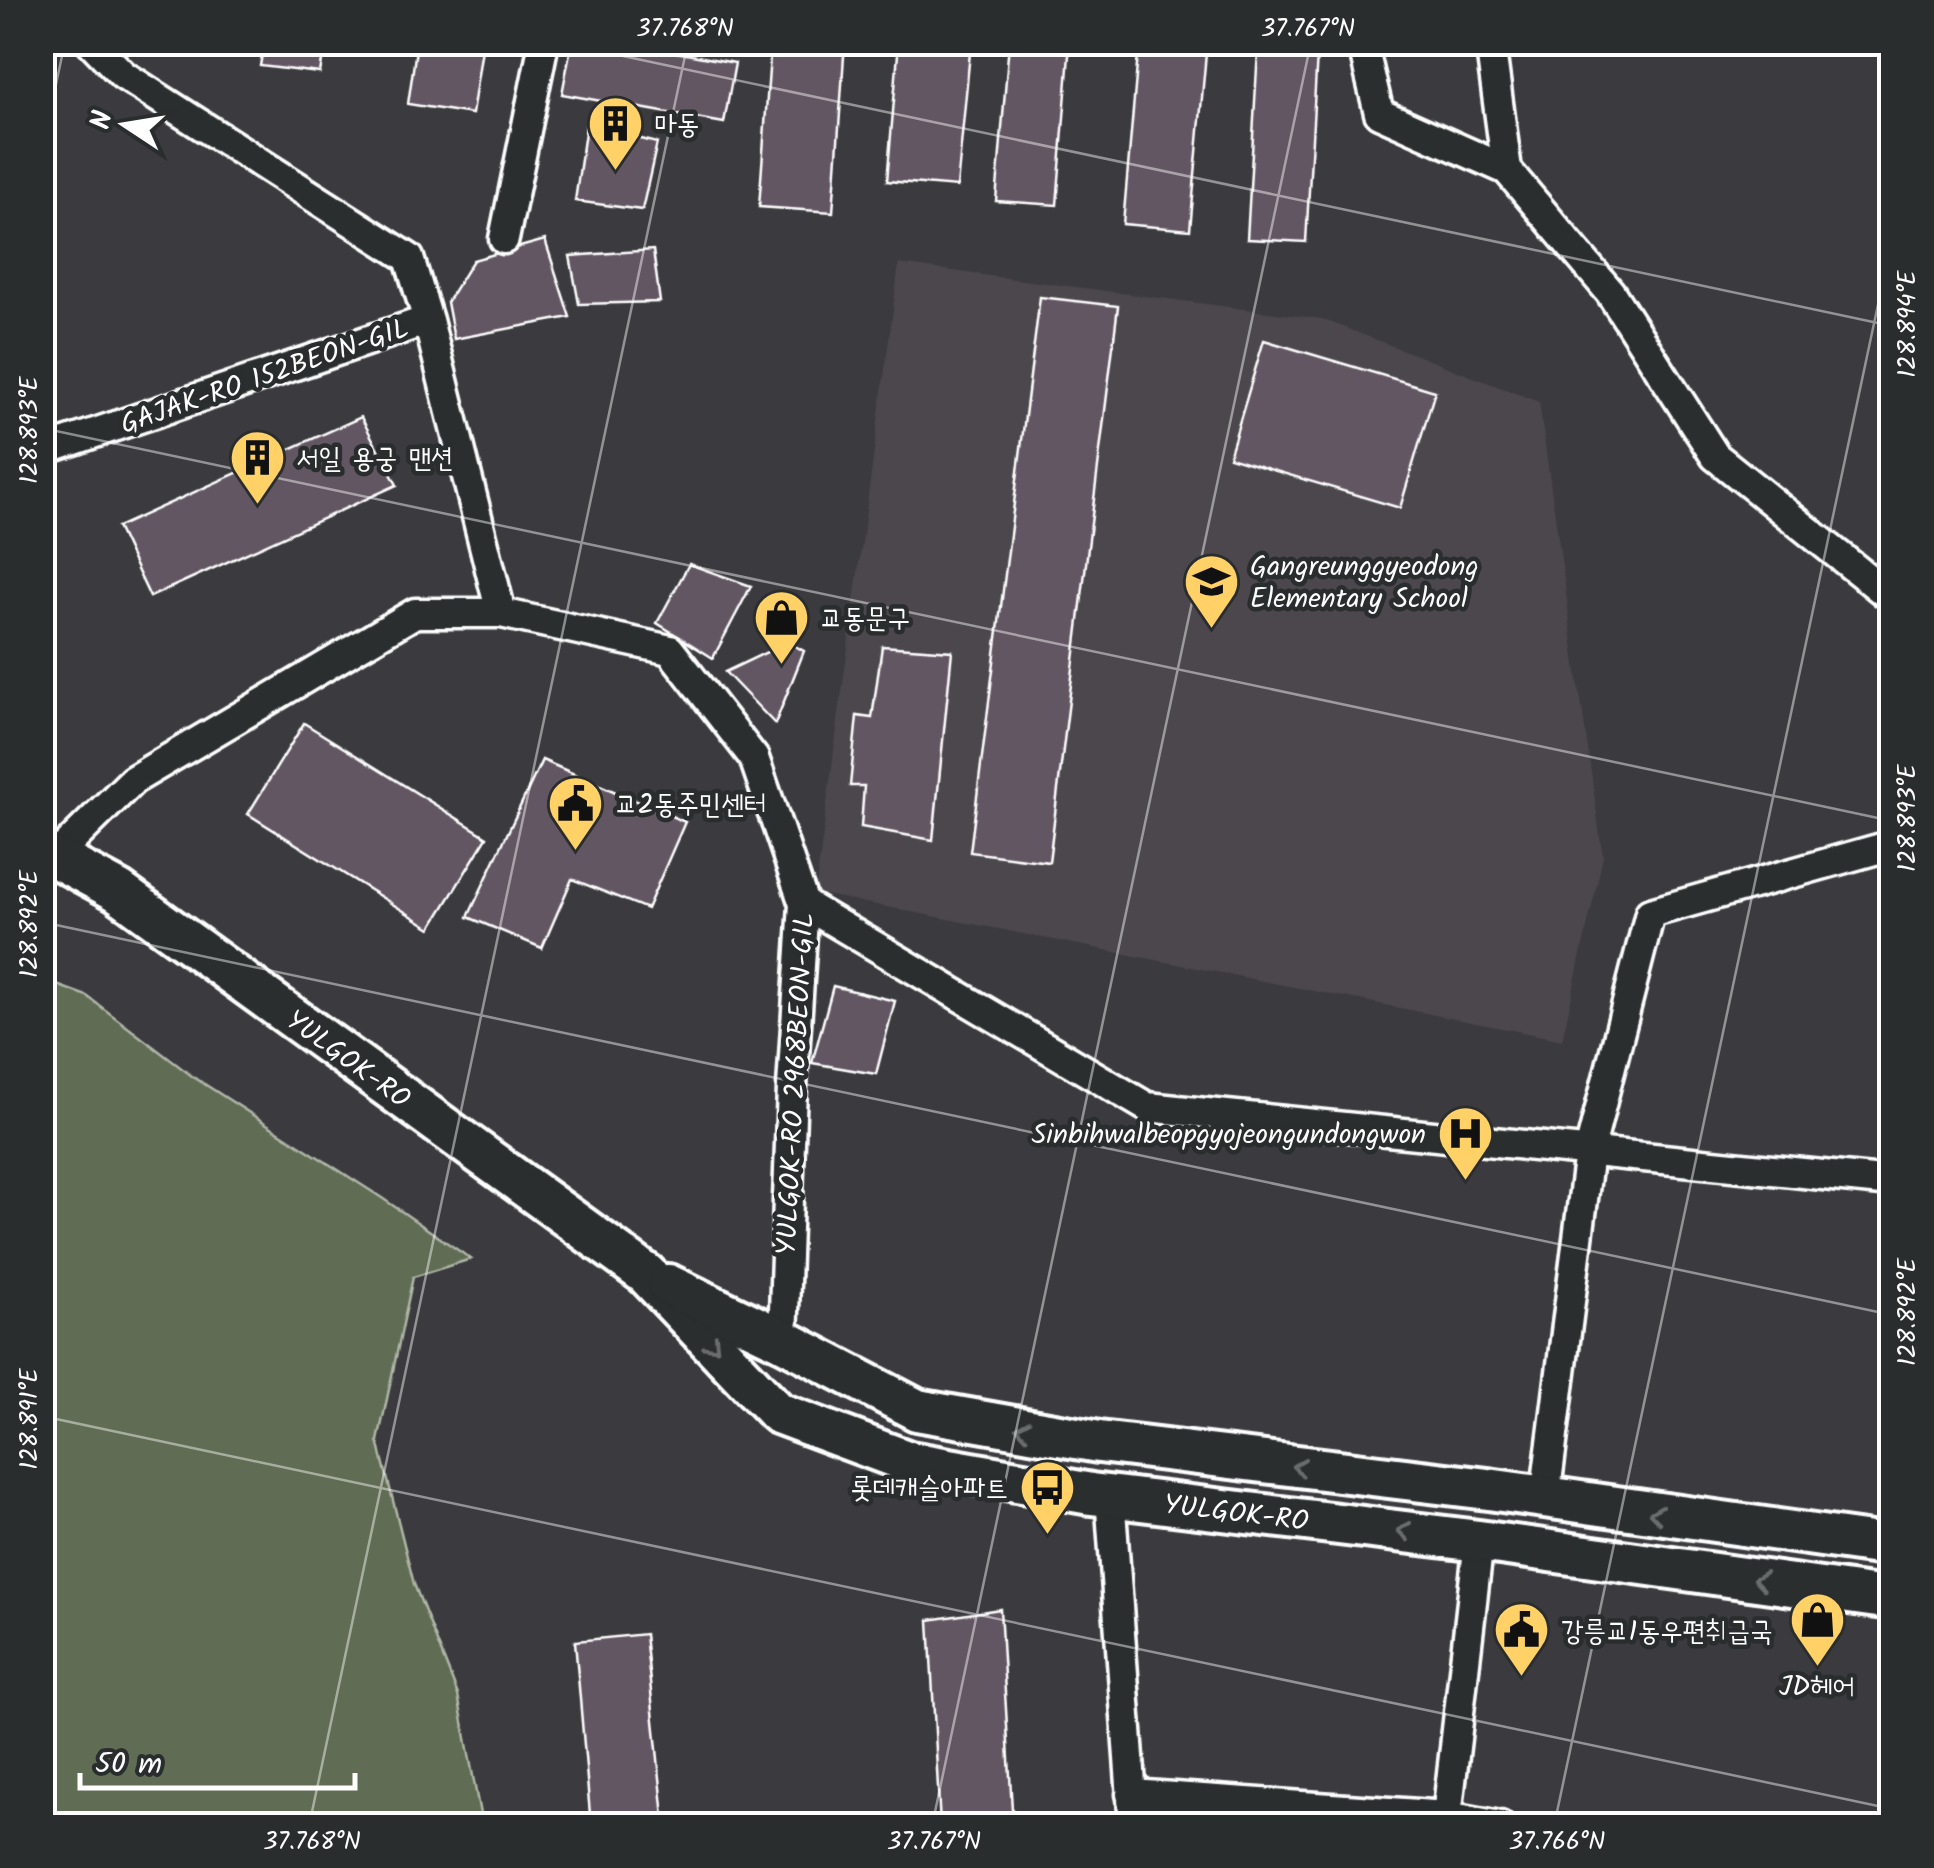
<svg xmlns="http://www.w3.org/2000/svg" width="1934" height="1868" viewBox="0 0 1934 1868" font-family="Kalam,'Poor Story',sans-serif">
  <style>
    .built { fill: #4b474d }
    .green { fill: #606c53; stroke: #b0b6a9; stroke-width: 2.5 }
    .building { fill: #645764; stroke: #fff; stroke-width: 2.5 }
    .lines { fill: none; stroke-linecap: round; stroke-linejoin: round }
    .street-casing { stroke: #fff; stroke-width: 35 }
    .secondary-casing { stroke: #fff; stroke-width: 48 }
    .street { stroke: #2a2d2e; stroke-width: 28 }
    .secondary { stroke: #2a2d2e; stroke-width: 40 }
    .oneway { stroke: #6a6c6d }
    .ticks { fill: none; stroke: #fff; stroke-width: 2.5; stroke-opacity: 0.45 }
    .labels { text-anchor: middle; stroke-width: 9; stroke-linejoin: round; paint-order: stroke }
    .poi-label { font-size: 28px; fill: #fff; stroke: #2a2d2e; text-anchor: start }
    .street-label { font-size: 28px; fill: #fff; stroke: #2a2d2e }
    .neatline { fill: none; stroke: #fff; stroke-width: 4 }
    .ticks-label { font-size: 25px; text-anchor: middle; fill: #fff }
  </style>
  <rect width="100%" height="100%" fill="#3b3a3e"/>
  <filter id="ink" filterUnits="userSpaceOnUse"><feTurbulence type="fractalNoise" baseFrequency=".01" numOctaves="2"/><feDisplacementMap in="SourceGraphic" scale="20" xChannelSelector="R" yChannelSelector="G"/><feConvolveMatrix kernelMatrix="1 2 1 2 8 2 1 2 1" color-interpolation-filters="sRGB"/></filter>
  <g filter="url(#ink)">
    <path class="built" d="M899,264l423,55 217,83 64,455 -41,183 -747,-147z"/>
    <path class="green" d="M43,980l44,16 105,80 190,122 89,61 -58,18 -35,164 36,143 44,111 24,130h-439z"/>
    <path class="building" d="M264,42h61l-5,31 -60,-7z
      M417,42h66l-11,72 -64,-10z
      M572,42h50l113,21 -11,60 -162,-29z
      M771,42h74l-12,170 -74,-5z
      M899,42h72l-14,145 -70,-6z
      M1009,42h61l-13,163 -61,-4z
      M1139,42h68l-17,188 -67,-6z
      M1258,50l59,4 -11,188 -59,-3z
      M586,125l71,18 -15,67 -67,-9z
      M545,240l25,77 -116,22 -7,-37 26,-42z
      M653,250l7,52 -81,2 -9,-48z
      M1040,297l78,9 -69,556 -79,-10z
      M1264,340l171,51 -35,117 -171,-51z
      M361,417l36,68 -247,112 -33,-70z
      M689,564l62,22 -38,72 -56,-35z
      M788,642l16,9 -29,73 -50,-52z
      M882,646l70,5 -19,189 -72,-13 3,-41h-14l7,-70 15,2z
      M304,723l183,114 -56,91 -183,-114z
      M542,760l143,62 -38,87 -75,-30 -30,69 -74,-31z
      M833,986l62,15 -19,73 -64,-11z
      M1000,1609l13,217h-73l-11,-206z
      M645,1634l20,192h-74l-16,-185z"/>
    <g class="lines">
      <defs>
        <path id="street" d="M91,42l32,33 286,183 19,62 73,293 169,37 84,108 50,146 -12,183 -9,253
          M1362,42l17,71 128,57 103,122 105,164 177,142
          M1490,42l17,128
          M504,239l40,-197
          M42,451l386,-131
          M55,857l78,-77 282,-167h86
          M804,904l343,203 745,75
          M1110,1496l24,330
          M1545,1498l44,-346 61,-239 242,-68
          M1131,1794l316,22 53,10
          M1448,1826l-1,-10 32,-275"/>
        <g id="secondary">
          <path id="s1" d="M42,854l13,3 63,34 528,383 132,139 131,49 182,32 388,47 413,58"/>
          <path d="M668,1285l115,55 134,70 182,32 389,47 404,57"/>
        </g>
      </defs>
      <use href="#street" class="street-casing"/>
      <use href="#secondary" class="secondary-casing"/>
      <use href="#street" class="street"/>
      <use href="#secondary" class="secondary"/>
    </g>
    <defs><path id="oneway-chevron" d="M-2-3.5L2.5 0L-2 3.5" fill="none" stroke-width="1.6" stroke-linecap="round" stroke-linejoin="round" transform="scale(2.5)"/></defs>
    <g class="oneway">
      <use href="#oneway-chevron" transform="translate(713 1345) rotate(46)"/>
      <use href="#oneway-chevron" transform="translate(1023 1429) rotate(-170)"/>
      <use href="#oneway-chevron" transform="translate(1299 1467) rotate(-173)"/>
      <use href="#oneway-chevron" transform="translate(1656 1514) rotate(-172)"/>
      <use href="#oneway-chevron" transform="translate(1404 1531) rotate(-173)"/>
      <use href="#oneway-chevron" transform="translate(1760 1580) rotate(-172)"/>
    </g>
  </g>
  <path class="ticks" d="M557,42l1335,284M42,150l23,-108M42,428l1850,393M42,922l1850,393M42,1416l1850,393M309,1826l379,-1784M932,1826l379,-1784M1554,1826l338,-1587"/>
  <defs>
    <symbol id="building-pin" viewBox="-11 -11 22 30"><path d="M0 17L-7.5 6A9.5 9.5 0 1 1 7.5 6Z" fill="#ffd166" stroke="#2a2d2e"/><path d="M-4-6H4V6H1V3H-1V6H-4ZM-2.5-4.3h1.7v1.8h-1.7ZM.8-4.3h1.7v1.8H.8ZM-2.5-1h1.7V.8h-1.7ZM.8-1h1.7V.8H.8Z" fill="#111"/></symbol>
    <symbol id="school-pin" viewBox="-11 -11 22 30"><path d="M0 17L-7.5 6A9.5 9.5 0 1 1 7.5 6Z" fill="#ffd166" stroke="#2a2d2e"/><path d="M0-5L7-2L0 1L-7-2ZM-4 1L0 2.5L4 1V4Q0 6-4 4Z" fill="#111"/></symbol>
    <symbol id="shop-pin" viewBox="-11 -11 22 30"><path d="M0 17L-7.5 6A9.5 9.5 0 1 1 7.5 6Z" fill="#ffd166" stroke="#2a2d2e"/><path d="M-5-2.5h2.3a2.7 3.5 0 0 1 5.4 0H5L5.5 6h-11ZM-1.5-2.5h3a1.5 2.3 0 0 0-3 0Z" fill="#111"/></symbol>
    <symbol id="civic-pin" viewBox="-11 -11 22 30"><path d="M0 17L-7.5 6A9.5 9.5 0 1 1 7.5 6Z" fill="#ffd166" stroke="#2a2d2e"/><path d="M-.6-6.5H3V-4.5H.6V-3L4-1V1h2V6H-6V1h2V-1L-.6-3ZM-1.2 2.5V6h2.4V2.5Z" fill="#111"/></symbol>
    <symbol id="hospital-pin" viewBox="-11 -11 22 30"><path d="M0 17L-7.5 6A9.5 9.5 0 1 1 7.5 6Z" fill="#ffd166" stroke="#2a2d2e"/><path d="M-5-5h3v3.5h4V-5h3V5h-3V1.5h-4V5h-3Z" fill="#111"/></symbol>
    <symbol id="bus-pin" viewBox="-11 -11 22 30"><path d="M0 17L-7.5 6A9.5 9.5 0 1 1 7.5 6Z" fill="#ffd166" stroke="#2a2d2e"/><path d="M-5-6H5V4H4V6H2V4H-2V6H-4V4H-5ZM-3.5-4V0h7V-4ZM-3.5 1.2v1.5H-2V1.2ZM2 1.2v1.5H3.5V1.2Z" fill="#111"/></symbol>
  </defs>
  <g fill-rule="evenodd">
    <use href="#building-pin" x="584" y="92" width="63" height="86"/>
    <use href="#building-pin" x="226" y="426" width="63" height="86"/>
    <use href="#school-pin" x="1180" y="550" width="63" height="86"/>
    <use href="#shop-pin" x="750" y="586" width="63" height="86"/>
    <use href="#civic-pin" x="544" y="772" width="63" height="86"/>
    <use href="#hospital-pin" x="1434" y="1102" width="63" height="86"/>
    <use href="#bus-pin" x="1016" y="1456" width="63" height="86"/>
    <use href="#shop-pin" x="1786" y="1588" width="63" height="86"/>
    <use href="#civic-pin" x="1490" y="1598" width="63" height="86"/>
  </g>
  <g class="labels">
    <g class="poi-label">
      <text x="654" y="133">마동</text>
      <text x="296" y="467">서일 용궁 맨션</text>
      <text x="1250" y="575">Gangreunggyeodong<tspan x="1250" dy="32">Elementary School</tspan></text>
      <text x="820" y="627">교동문구</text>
      <text x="615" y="813">교2동주민센터</text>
      <text x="1426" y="1143" text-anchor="end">Sinbihwalbeopgyojeongundongwon</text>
      <text x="1008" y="1497" text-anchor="end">롯데캐슬아파트</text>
      <text x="1561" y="1640">강릉교1동우편취급국</text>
      <text x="1817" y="1695" text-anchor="middle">JD헤어</text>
    </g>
    <g class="street-label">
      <text transform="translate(264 375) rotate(-19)" y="10">GAJAK-RO 152BEON-GIL</text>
      <text dy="10" stroke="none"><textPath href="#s1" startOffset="370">YULGOK-RO</textPath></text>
      <text transform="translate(794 1084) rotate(-87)" y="10">YULGOK-RO 2968BEON-GIL</text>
      <text dy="10" stroke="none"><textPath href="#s1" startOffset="1400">YULGOK-RO</textPath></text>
    </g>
  </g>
  <rect width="1934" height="1868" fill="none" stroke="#2a2d2e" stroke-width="110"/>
  <g transform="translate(125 125) rotate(282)" stroke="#2a2d2e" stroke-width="8" paint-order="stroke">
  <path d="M0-8L18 38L0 25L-18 38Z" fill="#ffffff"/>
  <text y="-15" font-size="28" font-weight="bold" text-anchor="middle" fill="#ffffff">N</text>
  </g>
  <path d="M80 1773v15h275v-15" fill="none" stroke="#ffffff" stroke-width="5"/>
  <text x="95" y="1773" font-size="30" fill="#ffffff" stroke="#2a2d2e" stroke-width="8" paint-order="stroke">50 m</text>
  <rect x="55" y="55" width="1824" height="1758" class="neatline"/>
  <g class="ticks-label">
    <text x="685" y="36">37.768°N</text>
    <text x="1308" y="36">37.767°N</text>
    <text transform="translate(1906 324) rotate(-90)" y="9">128.894°E</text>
    <text transform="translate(28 430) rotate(-90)" y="9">128.893°E</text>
    <text transform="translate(1906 818) rotate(-90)" y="9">128.893°E</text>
    <text transform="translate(28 924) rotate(-90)" y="9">128.892°E</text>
    <text transform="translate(1906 1312) rotate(-90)" y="9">128.892°E</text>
    <text transform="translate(28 1419) rotate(-90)" y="9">128.891°E</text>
    <text x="312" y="1849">37.768°N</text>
    <text x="934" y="1849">37.767°N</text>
    <text x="1557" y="1849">37.766°N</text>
  </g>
</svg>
